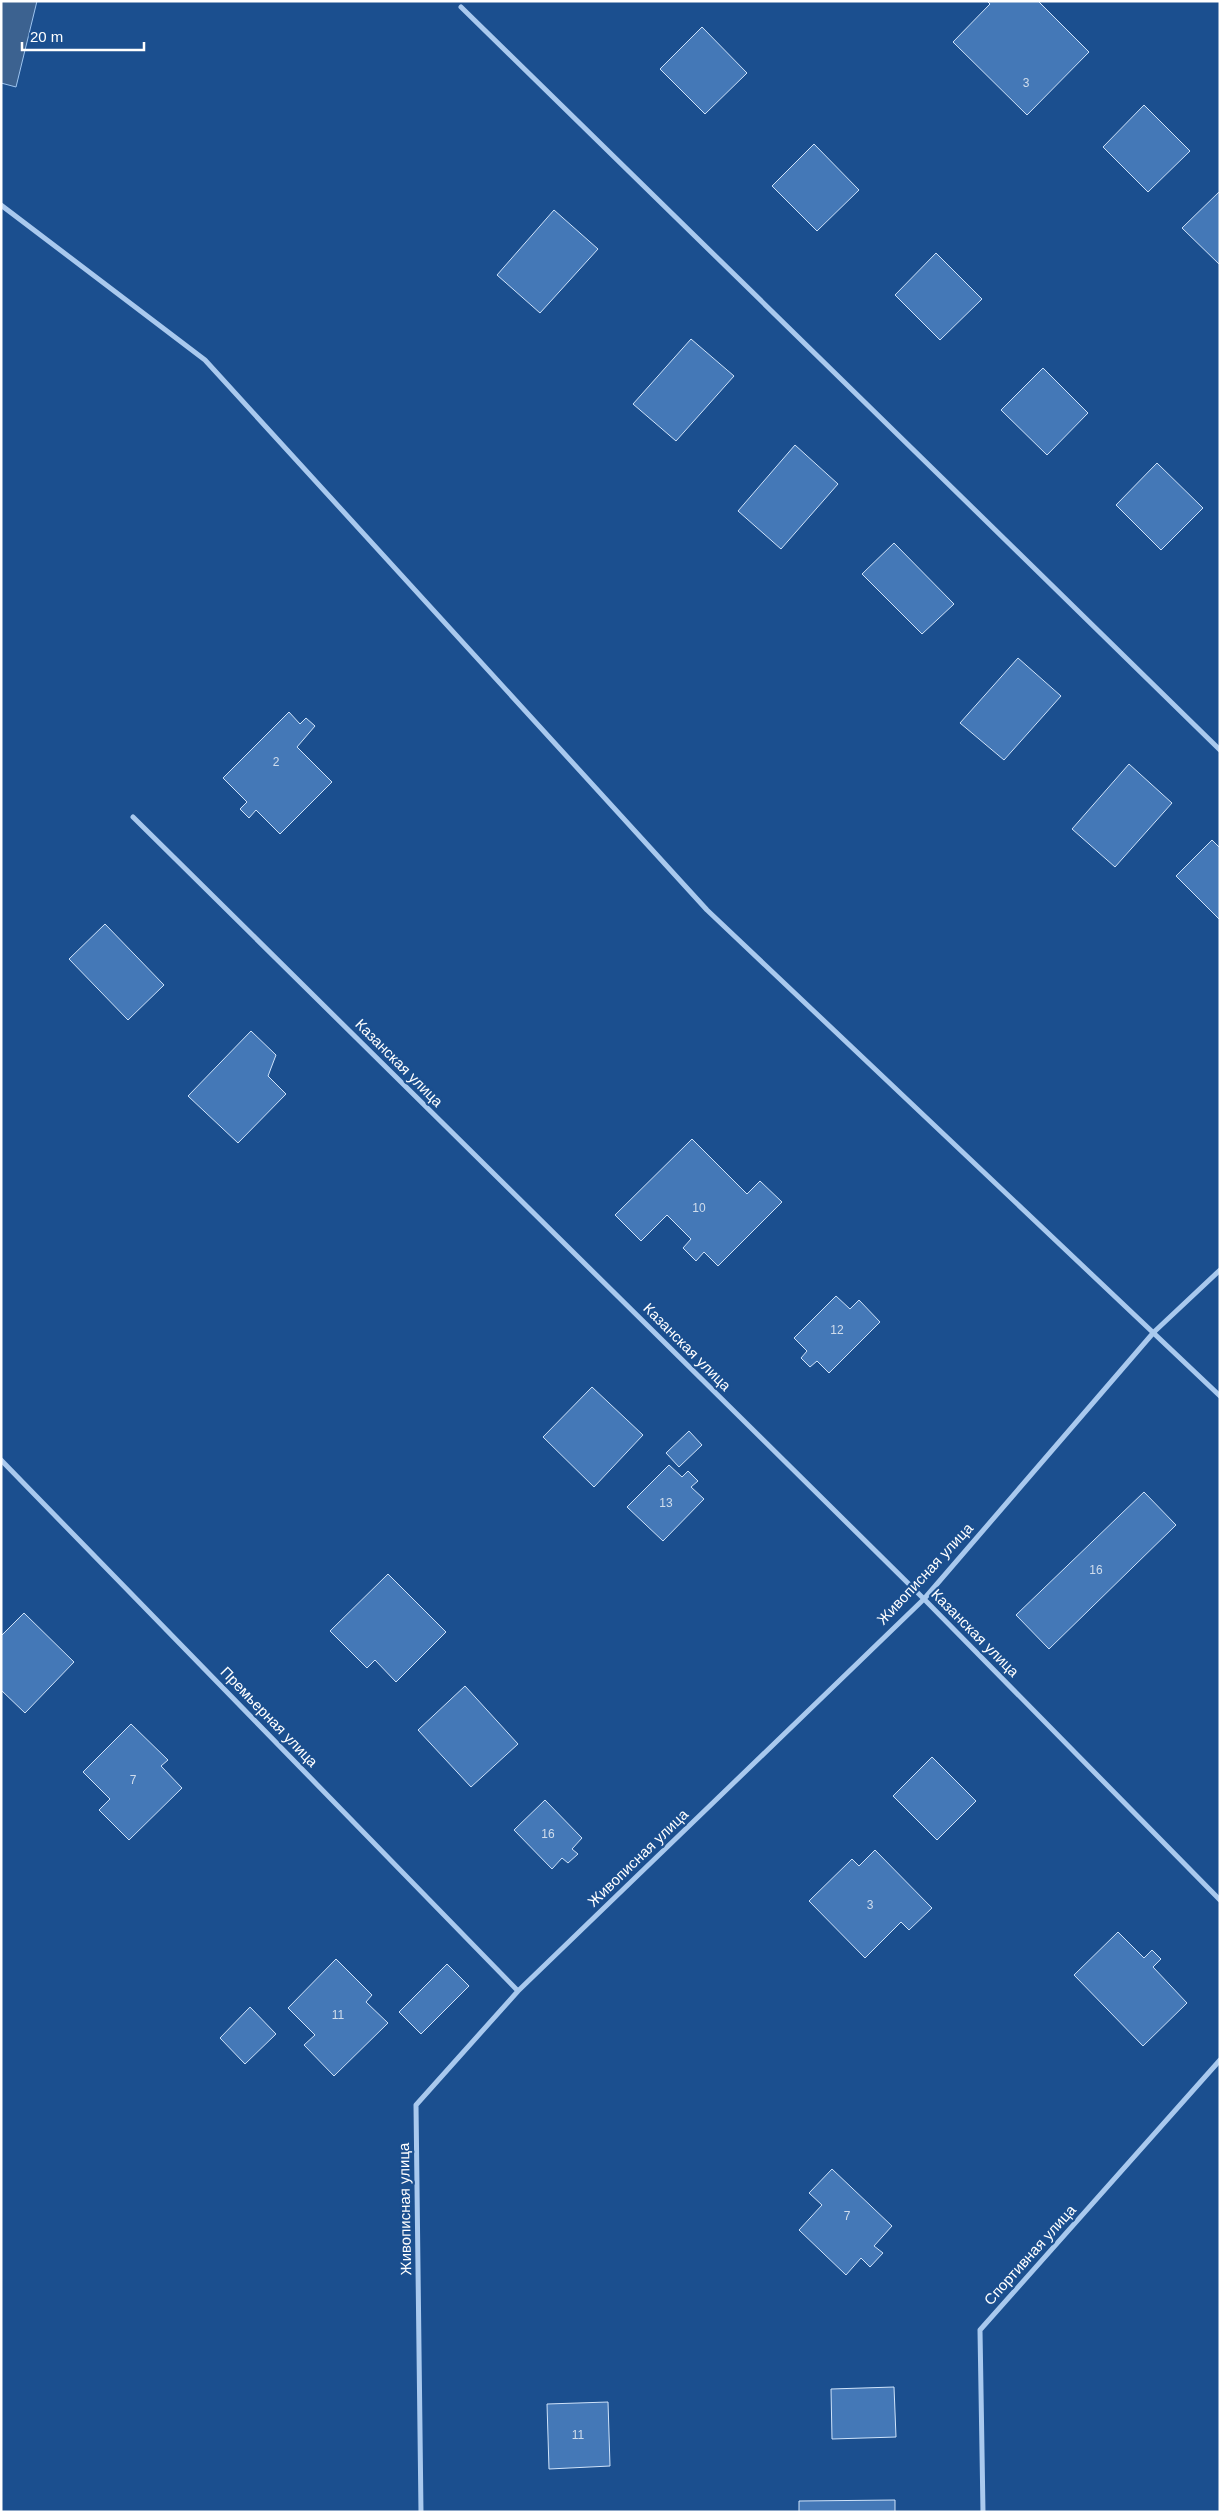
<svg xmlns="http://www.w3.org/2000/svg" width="1221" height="2513" viewBox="0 0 1221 2513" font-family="Helvetica,sans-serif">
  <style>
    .water { fill: #3c6290; stroke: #9cc4f0 }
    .building { fill: #4478b7; stroke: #cfe3fa }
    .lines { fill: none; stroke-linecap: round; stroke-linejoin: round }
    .street { stroke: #a9c9ee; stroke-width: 5 }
    .labels { text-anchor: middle; stroke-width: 4.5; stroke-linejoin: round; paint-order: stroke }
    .number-label { font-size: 12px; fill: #d0dded }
    .street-label { font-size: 15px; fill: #fff; stroke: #1b4f8f }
  </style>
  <rect width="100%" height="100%" fill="#1b4f8f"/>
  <path class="water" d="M1,1h36l-21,86 -15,-4z"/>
  <path class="building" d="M987,1h51l51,51 -62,63 -74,-73 37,-38z
    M702,27l45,46 -42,41 -45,-45z
    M1144,105l46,46 -42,41 -45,-45z
    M814,144l45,46 -42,41 -45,-45z
    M1220,191v74l-38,-37z
    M554,210l44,39 -58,64 -43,-38z
    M936,253l46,46 -42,41 -45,-45z
    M691,339l43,37 -58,65 -43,-37z
    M1043,368l45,45 -41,42 -46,-45z
    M795,445l43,39 -57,65 -43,-38z
    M1157,463l46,45 -42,42 -45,-45z
    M894,543l60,61 -32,30 -60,-60z
    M1018,658l43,38 -57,64 -44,-37z
    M289,712l11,12 6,-6 9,8 -18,21 35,35 -52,52 -24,-24 -7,8 -9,-9 7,-7 -24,-24z
    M1129,764l43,39 -57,64 -43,-38z
    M1212,840l8,8v72l-44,-44z
    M105,924l59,61 -36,35 -59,-61z
    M251,1031l25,24 -8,21 18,18 -48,49 -50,-47z
    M692,1139l55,55 13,-13 22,21 -64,64 -14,-14 -8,9 -13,-13 8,-9 -24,-24 -26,26 -26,-26z
    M836,1296l14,13 9,-9 21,22 -51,51 -12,-12 -7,6 -9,-9 6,-7 -13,-13z
    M592,1387l51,48 -49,52 -51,-50z
    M689,1431l13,14 -23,22 -13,-14z
    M669,1465l13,12 6,-6 10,10 -7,6 13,12 -41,42 -36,-34z
    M1144,1492l32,33 -127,124 -33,-34z
    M388,1574l58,58 -50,50 -21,-22 -8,8 -37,-37z
    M24,1613l50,49 -49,51 -24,-23v-54z
    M465,1686l53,58 -47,43 -53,-57z
    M131,1724l37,36 -7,6 21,22 -53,52 -30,-30 11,-11 -27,-27z
    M932,1757l44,44 -39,39 -44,-44z
    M545,1800l37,38 -10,11 6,5 -10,9 -6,-5 -10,11 -38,-39z
    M875,1850l57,58 -23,22 -8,-8 -36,36 -56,-57 43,-42 7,7z
    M1118,1932l26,26 8,-8 9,9 -8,8 34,36 -44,43 -69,-71z
    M336,1959l36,36 -6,7 22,21 -54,53 -30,-31 11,-10 -27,-27z
    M447,1964l22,22 -48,48 -22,-22z
    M250,2007l26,27 -31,30 -25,-26z
    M832,2169l60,57 -18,20 9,7 -13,14 -9,-9 -15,17 -47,-45 23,-25 -13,-12z
    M894,2387l2,50 -64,2 -1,-50z
    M608,2402l2,64 -61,3 -2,-65z
    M895,2500v12h-96v-11z"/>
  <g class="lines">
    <path class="street" d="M461,7l759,743
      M1,205l204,155 502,550 513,486
      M133,817l791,782 296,301
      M1,1460l517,531
      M421,2512l-5,-407 102,-114 406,-392 230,-267 66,-62
      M983,2512l-3,-182 240,-270"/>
  </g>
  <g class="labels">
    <g class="number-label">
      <text x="1026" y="87">3</text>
      <text x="276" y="766">2</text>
      <text x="699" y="1212">10</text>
      <text x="837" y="1334">12</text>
      <text x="666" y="1507">13</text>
      <text x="1096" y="1574">16</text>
      <text x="133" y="1784">7</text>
      <text x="548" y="1838">16</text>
      <text x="870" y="1909">3</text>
      <text x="338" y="2019">11</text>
      <text x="847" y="2220">7</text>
      <text x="578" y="2439">11</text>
    </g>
    <g class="street-label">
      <text transform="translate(399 1063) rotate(45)" y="5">Казанская улица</text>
      <text transform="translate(687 1347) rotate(45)" y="5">Казанская улица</text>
      <text transform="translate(925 1574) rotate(-47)" y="5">Живописная улица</text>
      <text transform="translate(975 1633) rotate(45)" y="5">Казанская улица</text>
      <text transform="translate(269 1717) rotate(46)" y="5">Премьерная улица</text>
      <text transform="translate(638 1858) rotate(-44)" y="5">Живописная улица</text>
      <text transform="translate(405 2209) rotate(-91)" y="5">Живописная улица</text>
      <text transform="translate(1030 2255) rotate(-48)" y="5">Спортивная улица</text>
    </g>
  </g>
  <rect width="1221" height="2513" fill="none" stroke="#ffffff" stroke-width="5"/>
  <path d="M22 42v8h122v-8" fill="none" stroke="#ffffff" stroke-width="2.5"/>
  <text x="30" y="42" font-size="15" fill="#ffffff" stroke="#1b4f8f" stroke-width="4" paint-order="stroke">20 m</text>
</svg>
